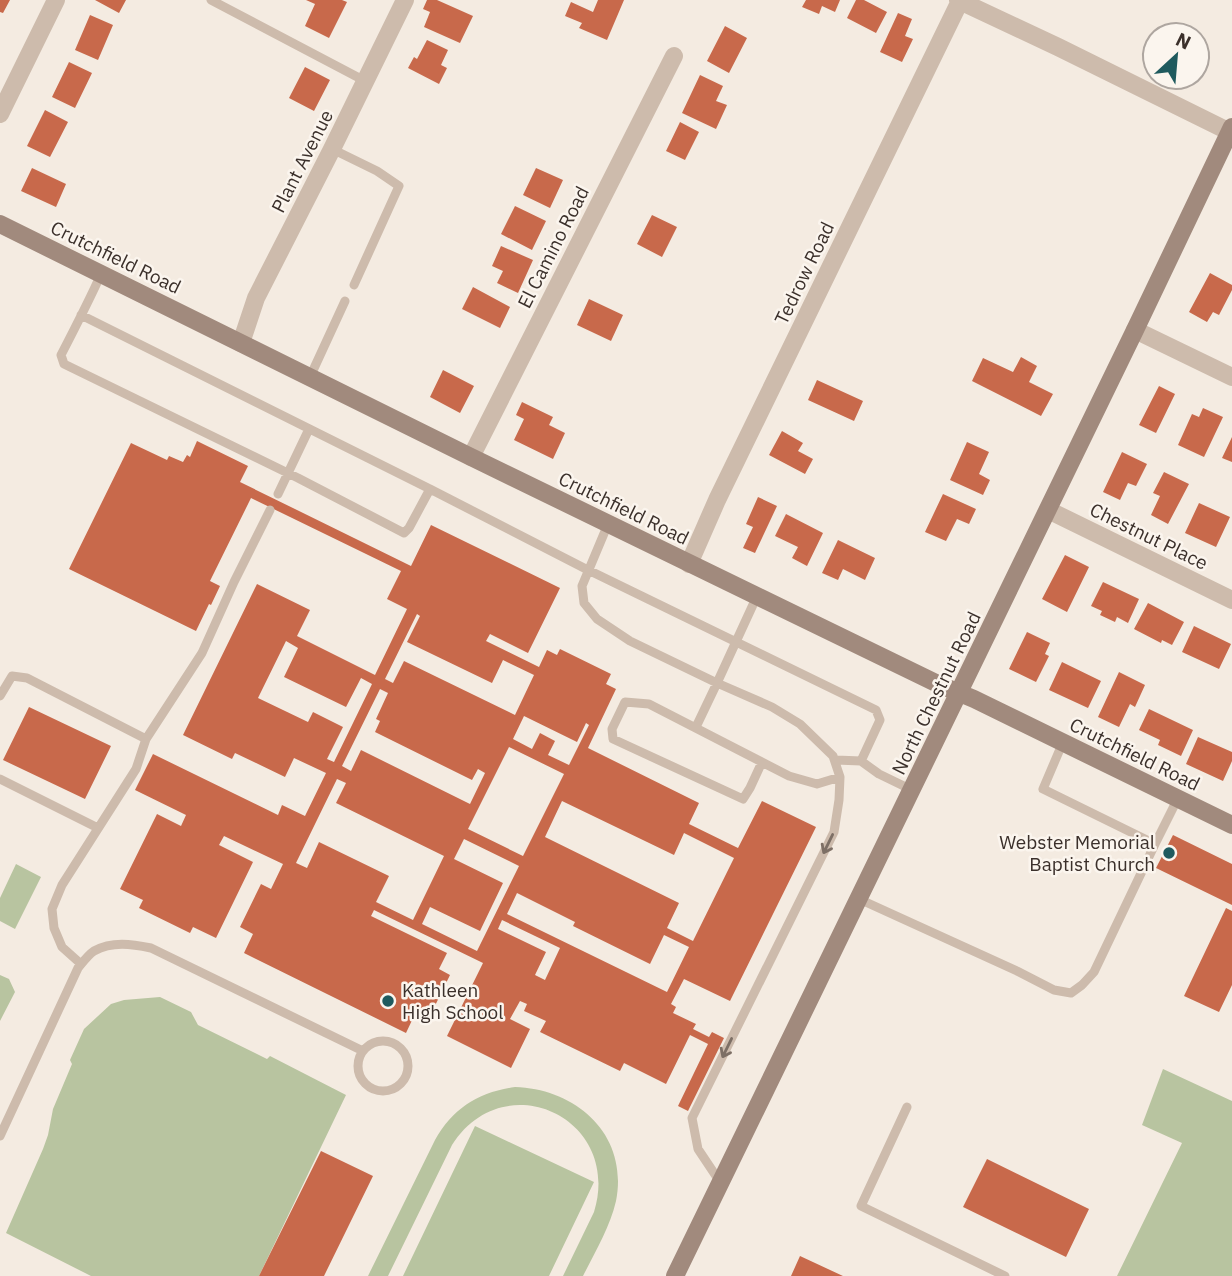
<svg xmlns="http://www.w3.org/2000/svg" width="1232" height="1276" viewBox="0 0 1232 1276" font-family="'IBM Plex Sans',sans-serif">
  <style>
    .green { fill: #b8c4a0 }
    .building { fill: #c8694b; fill-rule: evenodd }
    .lines { fill: none; stroke-linecap: round; stroke-linejoin: round }
    .lane { stroke: #cdbbac; stroke-width: 9 }
    .street { stroke: #cdbbac; stroke-width: 18 }
    .secondary { stroke: #a18a7d; stroke-width: 18 }
    .oneway { stroke: #7d6f65 }
    .poi-dot { fill: #1f5a5e; stroke: #fbf5ee; stroke-width: 2.5 }
    .labels { text-anchor: middle; stroke-width: 5; stroke-linejoin: round; paint-order: stroke }
    .street-label { font-size: 19px; fill: #3b302b; stroke: #fbf5ee }
    .poi-label { font-size: 19px; fill: #3b302b; stroke: #fbf5ee; text-anchor: end }
  </style>
  <rect width="100%" height="100%" fill="#f4ebe1"/>
  <path class="green" d="M16,864l25,13 -26,52 -15,-8v-23z
    M0,975l9,4 6,13 -15,29z
    M160,997l31,15 7,13 69,34 3,-3 76,39 -87,181h-168l-85,-43 37,-84 5,-14 5,-26 19,-45 -2,-4 14,-31 27,-25 13,-4z
    M1163,1069l69,32v175h-115l65,-133 -40,-18z
    M515,1087c62,2 114,48 101,114 -6,26 -21,51 -33,75h-20l31,-64c29,-94 -90,-149 -142,-67l-64,131h-20l67,-136c18,-32 44,-48 80,-53z
    M475,1126l119,56 -45,94h-146z"/>
  <path class="building" d="M0,0h10l-7,13 -3,-1z
    M95,0h31l-7,13z
    M306,0h36l5,2 -18,36 -24,-12 10,-22z
    M427,0h10l36,16 -13,27 -36,-16 6,-15 -7,-3z
    M598,0h26l-17,40 -28,-12 3,-5 -17,-7 6,-14 22,10z
    M806,0h34l-5,12 -13,-6 -3,8 -17,-7z
    M856,0h8l23,12 -11,21 -29,-15z
    M898,13l14,6 -7,17 8,3 -11,23 -22,-10z
    M90,15l23,10 -15,35 -23,-10z
    M725,26l22,12 -18,35 -22,-12z
    M427,40l21,10 -7,15 6,3 -8,16 -31,-16 6,-11 3,2z
    M69,62l23,11 -17,35 -23,-11z
    M305,67l25,13 -16,31 -25,-13z
    M700,75l23,11 -7,15 11,4 -11,24 -34,-16z
    M45,110l23,12 -18,35 -23,-11z
    M680,122l19,10 -14,28 -19,-9z
    M32,168l34,16 -10,23 -35,-16z
    M536,168l27,12 -13,28 -27,-13z
    M515,206l31,15 -14,29 -31,-16z
    M652,215l25,12 -15,30 -25,-13z
    M501,246l32,14 -15,33 -21,-10 6,-12 -11,-5z
    M1210,273l22,12v5l-13,25 -6,-3 -6,10 -18,-10z
    M473,287l37,20 -10,21 -38,-19z
    M589,299l34,16 -12,26 -34,-16z
    M1021,357l16,9 -8,16 24,12 -12,22 -69,-35 11,-23 30,14z
    M443,370l31,16 -14,27 -30,-16z
    M817,380l46,21 -9,20 -46,-21z
    M1159,386l16,8 -19,39 -17,-8z
    M522,402l31,15 -4,8 16,8 -12,26 -39,-19 10,-21 -8,-4z
    M1203,408l20,9 -19,40 -26,-12 14,-31 7,3z
    M782,431l21,12 -5,8 15,8 -8,15 -36,-19z
    M1232,437v25l-10,-4z
    M197,441l51,25 -8,16 171,84 20,-41 129,63 -32,65 -38,-19 -4,7 53,26 8,-17 10,5 3,-6 51,25 -5,10 10,5 -28,59 111,55 -10,21 49,24 24,-47 54,26 -86,174 -46,-22 -13,25 5,3 -3,6 23,11 -3,5 16,8 3,-5 12,6 -36,73 -10,-5 30,-62 -18,-9 -24,49 -42,-21 -4,8 -80,-39 6,-11 -22,-10 3,-7 -7,-3 -10,18 20,10 -19,39 -64,-32 36,-73 -109,-53 -3,6 76,37 -8,16 11,6 -22,45 -13,-6 -9,19 -162,-80 9,-19 -13,-7 21,-43 10,5 12,-25 -59,-28 -5,9 34,17 -37,76 -23,-11 -3,6 -51,-25 4,-8 -23,-11 37,-75 24,12 5,-11 -51,-25 18,-36 125,61 4,-10 23,11 21,-43 -32,-15 -9,19 -50,-24 -3,6 -49,-24 74,-151 53,26 -13,26 78,39 32,-66 -20,-10 14,-28 -150,-73 -41,83 10,5 -9,19 -2,-1 -13,27 -127,-62 62,-126 36,17 2,-4 14,6 4,-7 3,2zM417,614l3,2 -13,26 85,41 11,-23 31,15 -19,40 -111,-54 -11,22 -8,-4zM286,641l12,7 -14,29 62,30 15,-29 11,6 -38,78 -7,-3 16,-32 -30,-15 -5,10 -50,-24zM380,689l8,4 -12,26 4,2 -5,11 97,48 6,-11 7,4 -15,31 -109,-54 -10,21 -9,-5zM524,716l53,26 9,-19 3,2 -20,40 -21,-10 7,-14 -15,-8 -8,16 -19,-10zM509,747l55,27 -41,82 -55,-27zM337,779l9,4 -10,20 108,53 -31,64 -37,-18 13,-26 -70,-34 -12,26 -11,-5zM562,801l112,54 10,-22 50,25 -41,83 -26,-13 12,-25 -134,-66zM464,839l55,27 -42,85 -55,-27 8,-17 50,24 23,-48 -49,-24zM517,893l58,29 -2,4 77,38 14,-29 25,12 -22,45 -160,-78zM502,920l58,28 -15,32 -10,-5 11,-23 -48,-23z
    M967,442l22,10 -10,22 11,6 -7,15 -33,-15z
    M1122,452l25,12 -11,22 -8,-3 -8,17 -17,-8z
    M1164,472l25,12 -21,40 -17,-9 9,-19 -7,-3z
    M943,494l33,15 -7,15 -12,-5 -11,22 -21,-9z
    M758,497l19,9 -22,47 -12,-5 10,-21 -7,-3z
    M1199,503l31,14 -14,30 -31,-14z
    M786,514l37,19 -16,33 -15,-8 6,-11 -23,-11z
    M838,540l37,18 -10,22 -22,-11 -5,11 -16,-7z
    M1065,555l24,12 -22,45 -25,-13z
    M1103,582l36,17 -11,24 -11,-6 -2,5 -15,-7 2,-4 -11,-5z
    M1148,603l36,19 -12,23 -10,-5 -1,3 -27,-14z
    M1194,626l37,18 -12,25 -37,-17z
    M1027,632l23,11 -5,11 4,2 -13,26 -27,-13z
    M1062,662l39,19 -13,27 -39,-18z
    M1119,672l26,13 -10,22 -5,-3 -11,23 -21,-10z
    M29,707l82,39 -26,53 -82,-39z
    M1149,709l44,21 -12,26 -23,-11 2,-5 -21,-10z
    M1198,737l34,15v9l-9,20 -37,-17z
    M1173,835l59,29v41l-76,-37z
    M1226,908l6,3v74l-13,27 -35,-16z
    M321,1151l52,25 -49,100h-65z
    M987,1159l102,50 -23,48 -103,-50z
    M800,1256l43,20h-52z"/>
  <g class="lines">
    <path class="lane" d="M211,0l154,81
      M332,149l45,22 22,15 -45,99
      M81,315l349,174 -21,39 -5,5 -106,-55 -234,-114 -3,-9c14,-27 28,-54 40,-81
      M310,377l35,-76
      M430,489l154,79 292,142 4,10 -19,41 -25,-1
      M278,494l31,-65
      M608,524l-26,62 2,17 13,16 33,22 87,42 40,-87
      M0,696l12,-20 15,2 119,61
      M696,727l21,-44 55,24 28,17 33,32 7,21 -1,23 -5,32 -142,286 6,31 22,33
      M1063,742l-20,47 112,55 23,-46
      M861,761l18,13 33,16
      M762,762l-12,26 -7,11 -130,-60 -1,-10 13,-27 24,2 140,72 28,8 23,-7
      M0,779l98,49
      M859,899l158,72 37,19 17,3 11,-8 12,-13 61,-128
      M81,964l-19,-17 -8,-19 -2,-19 10,-24 74,-116 10,-30 56,-86 32,-71 36,-72
      M358 1066a25 25 0 1 1 50 0a25 25 0 1 1-50 0Z
      M907,1107l-46,99 144,70
      M0,1136l78,-168c5,-6 10,-13 16,-17 18,-10 38,-7 57,-3l212,103"/>
    <path class="street" d="M958,0l100,47 172,85
      M0,114l56,-114
      M1135,330l97,47
      M241,343l15,-45 76,-149 73,-149
      M471,457l203,-401
      M1048,510l184,90
      M689,564l28,-64 243,-499"/>
    <path class="secondary" d="M0,224l471,233 467,227 36,15 258,126
      M675,1276l460,-946 97,-203"/>
  </g>
  <defs><path id="oneway-shaft" d="M-6 0H5M1.5-3L5.5 0L1.5 3" fill="none" stroke-width="1.6" stroke-linecap="round" stroke-linejoin="round" transform="scale(1.75)"/></defs>
  <g class="oneway">
    <use href="#oneway-shaft" transform="translate(828 844) rotate(116)"/>
    <use href="#oneway-shaft" transform="translate(727 1048) rotate(116)"/>
  </g>
  <g class="poi-dot">
    <circle cx="1169" cy="853" r="7"/>
    <circle cx="388" cy="1001" r="7"/>
  </g>
  <g class="labels">
    <g class="street-label">
      <text transform="translate(302 161) rotate(-63)" y="7">Plant Avenue</text>
      <text transform="translate(553 247) rotate(-63)" y="7">El Camino Road</text>
      <text transform="translate(116 257) rotate(26)" y="7">Crutchfield Road</text>
      <text transform="translate(804 273) rotate(-64)" y="7">Tedrow Road</text>
      <text transform="translate(624 508) rotate(26)" y="7">Crutchfield Road</text>
      <text transform="translate(1149 536) rotate(26)" y="7">Chestnut Place</text>
      <text transform="translate(936 693) rotate(-64)" y="7">North Chestnut Road</text>
      <text transform="translate(1135 754) rotate(26)" y="7">Crutchfield Road</text>
    </g>
    <g class="poi-label">
      <text x="1155" y="849">Webster Memorial<tspan x="1155" dy="22">Baptist Church</tspan></text>
      <text x="402" y="997" text-anchor="start">Kathleen<tspan x="402" dy="22">High School</tspan></text>
    </g>
  </g>
  <g transform="translate(1176 56) rotate(26)"><circle r="33" fill="#fbf5ee" stroke="#aea6a0" stroke-width="2"/>
  <path d="M0-5L12 26L0 18L-12 26Z" fill="#1f5a5e"/>
  <text y="-10" font-size="19" font-weight="bold" text-anchor="middle" fill="#3b302b">N</text>
  </g>
</svg>
